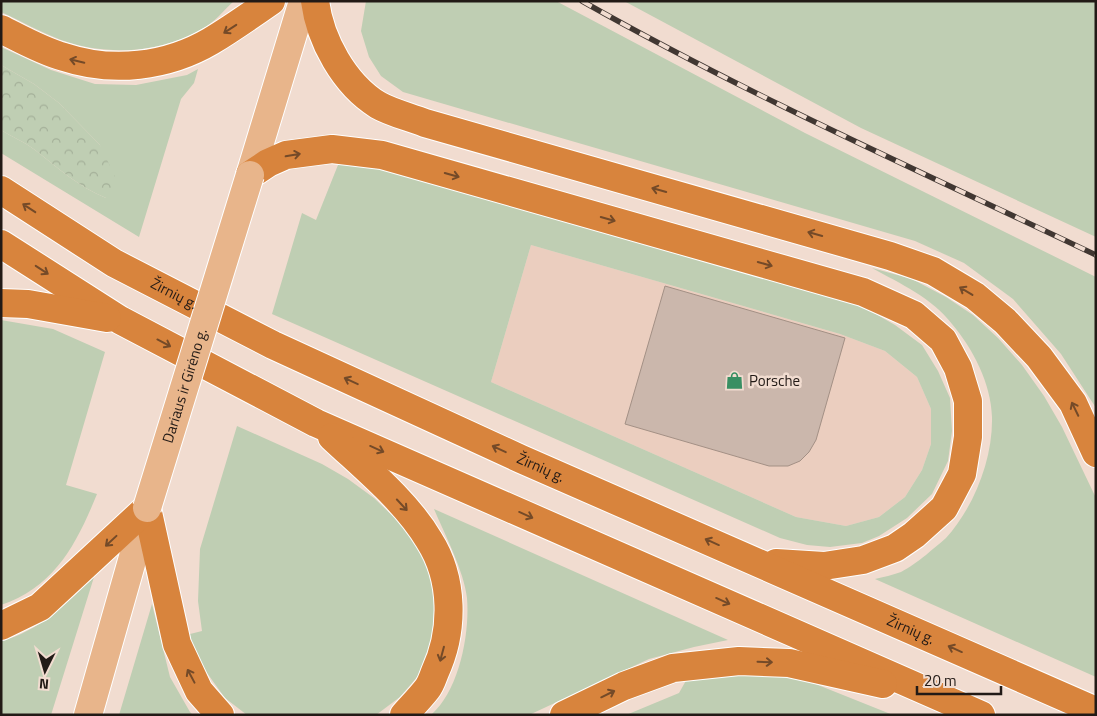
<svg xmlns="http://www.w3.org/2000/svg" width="1097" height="716" viewBox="0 0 1097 716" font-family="'Titillium Web',sans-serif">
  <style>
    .built { fill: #ebcebf }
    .grass { fill: #bfceb3; fill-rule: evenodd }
    .forest { fill: url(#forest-crowns) }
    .building { fill: #cbb7ac; stroke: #a39085 }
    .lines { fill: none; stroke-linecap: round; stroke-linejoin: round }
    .primary-casing { stroke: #fff; stroke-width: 30 }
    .highway-casing { stroke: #fff; stroke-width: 30 }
    .primary { stroke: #e8b58b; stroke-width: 28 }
    .highway { stroke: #d8843d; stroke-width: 28 }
    .rail-casing { stroke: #413732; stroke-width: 5.5 }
    .rail { stroke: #f1dcd0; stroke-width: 4; stroke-dasharray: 11; stroke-linecap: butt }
    .primary-bridge-casing { stroke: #fff; stroke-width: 30; stroke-linecap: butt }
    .primary-bridge { stroke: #e8b58b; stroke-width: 28 }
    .oneway { stroke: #744a28 }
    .labels { text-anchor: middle; stroke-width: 5; stroke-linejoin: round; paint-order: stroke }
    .street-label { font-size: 15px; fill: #221a16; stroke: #f1dcd0 }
    .poi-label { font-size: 15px; fill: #221a16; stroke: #f1dcd0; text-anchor: start }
  </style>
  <defs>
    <pattern id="forest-crowns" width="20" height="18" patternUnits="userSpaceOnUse" patternTransform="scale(1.25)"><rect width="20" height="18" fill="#bfceb3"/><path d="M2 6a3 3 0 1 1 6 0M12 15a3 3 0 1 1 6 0" fill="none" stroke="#a4b099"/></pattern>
  </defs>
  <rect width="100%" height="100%" fill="#f1dcd0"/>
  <path class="built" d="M531,245l309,89 45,17 32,26 14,32v35l-9,26 -17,27 -26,20 -33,9 -50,-9 -305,-135z"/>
  <path class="grass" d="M1,1h233c-10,9 -20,22 -32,28 -42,25 -96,27 -141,11 -21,-8 -40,-19 -60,-28z
    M366,1h190l249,132 291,144v131l-35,-54 -48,-55 -49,-36 -49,-22 -512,-149 -22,-16 -12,-19 -8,-26z
    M624,1h472v236l-235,-109z
    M1,47l50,23 44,14 41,1 51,-10 11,-6 -4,14 -13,16 -42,138 -138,-84v-23c11,7 24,12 34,20 23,18 44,37 71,48l-6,-53 -41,-42 -25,-19 -33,-19z
    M340,160l25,4 495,141 35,20 27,20 16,26 12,27 2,33 -4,30 -16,33 -25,24 -28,18 -17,7 -32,4 -23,-2 -27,-7 -508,-224 30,-101 14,7zM531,245l309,89 45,17 32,26 14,32v35l-9,26 -17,27 -26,20 -33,9 -50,-9 -305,-135z
    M872,268l40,11 34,18 27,18 25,23 24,27 22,31 18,31 34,71v179l-221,-98c8,-2 18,-4 26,-7 8,-4 17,-11 25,-17 6,-6 14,-11 20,-17 28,-31 47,-79 46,-121 -1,-34 -19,-68 -40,-93 -20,-26 -51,-40 -80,-56z
    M1,320l52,9 52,23 -39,133 31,9c-20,49 -42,93 -96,111z
    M237,426l85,38 26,15 26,19 29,28 19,29 9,24 3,20v27l-5,23 -11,27 -18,21 -24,18h-129l-22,-17 -18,-25 -14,-26 -3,-13 12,-3 -4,-30 2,-52z
    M434,509l294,131 -34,7 -45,12 -120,56h-98c28,-24 39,-81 36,-117 -3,-27 -22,-63 -33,-89z
    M94,577l-43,138h-50v-74c37,-9 66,-38 93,-64z
    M152,604l18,73 20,35 3,3h-74z
    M712,673l62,1 34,7 85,34h-267l53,-22 9,-16z"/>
  <path class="forest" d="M1,65l33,19 25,19 41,42 18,38 -12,15c-27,-11 -48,-30 -71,-48 -10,-8 -23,-13 -34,-20z"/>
  <path class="building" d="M665,286l180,52 -29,102 -7,12 -9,9 -12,5h-19l-144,-42z"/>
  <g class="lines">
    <defs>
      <path id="primary" d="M250,175l53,-174
        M88,715l59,-207"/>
      <g id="highway">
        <path d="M315,1c5,39 29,83 63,104 14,8 32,12 47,18l465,133 43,15 42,25 30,25 34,36 34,46 23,50"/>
        <path d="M1,29c20,10 41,22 63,28 48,16 103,10 147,-16 20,-12 40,-26 60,-40"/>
        <path d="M250,175l18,-12 18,-8 46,-6 50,6 481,137 51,23 29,25 15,28 10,33v36l-6,37 -18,34 -30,27 -19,13 -32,12 -39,6 -48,-3"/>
        <path id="s1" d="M1,190l113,73 159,82 248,114 575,252"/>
        <path d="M1,244l119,76 196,103 665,292"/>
        <path d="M1,303l27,1 79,14"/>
        <path d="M332,437c33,31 74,64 97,103 25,39 25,91 6,132 -2,5 -4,12 -8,17 -7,9 -15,17 -23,26"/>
        <path d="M147,508l30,136 22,47 21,24"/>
        <path d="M1,626l39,-19 107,-99"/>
        <path d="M564,715l60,-29 49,-18 66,-7 50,2 94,21"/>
      </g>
    </defs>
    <use href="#primary" class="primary-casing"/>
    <use href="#highway" class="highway-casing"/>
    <use href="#primary" class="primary"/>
    <use href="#highway" class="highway"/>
    <defs>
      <path id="rail" d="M582,1c166,94 342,172 514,254"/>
    </defs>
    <use href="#rail" class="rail-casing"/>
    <use href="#rail" class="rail"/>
    <defs>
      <g id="primary-bridge">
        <path id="s2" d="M147,508l103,-333"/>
      </g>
    </defs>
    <use href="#primary-bridge" class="primary-bridge-casing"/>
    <use href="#primary-bridge" class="primary-bridge"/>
  </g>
  <defs><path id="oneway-shaft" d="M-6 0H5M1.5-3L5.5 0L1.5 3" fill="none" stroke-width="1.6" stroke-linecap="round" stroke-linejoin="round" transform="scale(1.25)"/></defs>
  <g class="oneway">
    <use href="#oneway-shaft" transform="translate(230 29) rotate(147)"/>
    <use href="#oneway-shaft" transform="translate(77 61) rotate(-167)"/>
    <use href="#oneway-shaft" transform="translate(293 155) rotate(-10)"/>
    <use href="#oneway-shaft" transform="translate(452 175) rotate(16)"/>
    <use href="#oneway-shaft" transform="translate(659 190) rotate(-164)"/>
    <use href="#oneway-shaft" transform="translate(29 208) rotate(-147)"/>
    <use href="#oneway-shaft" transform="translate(608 219) rotate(16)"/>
    <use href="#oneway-shaft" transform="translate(815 234) rotate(-164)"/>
    <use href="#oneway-shaft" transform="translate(765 264) rotate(16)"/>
    <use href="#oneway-shaft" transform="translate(42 270) rotate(33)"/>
    <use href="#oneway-shaft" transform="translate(966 291) rotate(-149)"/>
    <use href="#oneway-shaft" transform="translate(164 343) rotate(28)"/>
    <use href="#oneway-shaft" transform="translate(351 381) rotate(-155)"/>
    <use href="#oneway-shaft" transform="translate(1075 409) rotate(-116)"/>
    <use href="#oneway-shaft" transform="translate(377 449) rotate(24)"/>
    <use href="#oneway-shaft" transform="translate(499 449) rotate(-155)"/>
    <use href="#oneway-shaft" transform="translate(402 505) rotate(47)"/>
    <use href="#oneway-shaft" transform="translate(526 515) rotate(24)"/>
    <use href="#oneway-shaft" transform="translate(111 541) rotate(137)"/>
    <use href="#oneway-shaft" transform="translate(712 542) rotate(-156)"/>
    <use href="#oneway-shaft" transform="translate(723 601) rotate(24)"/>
    <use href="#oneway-shaft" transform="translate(955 649) rotate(-156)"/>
    <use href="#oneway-shaft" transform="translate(442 654) rotate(105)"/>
    <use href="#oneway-shaft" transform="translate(765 662) rotate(2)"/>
    <use href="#oneway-shaft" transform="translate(191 676) rotate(-118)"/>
    <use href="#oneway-shaft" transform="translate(608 694) rotate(-26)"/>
  </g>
  <defs>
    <symbol id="shop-bare" viewBox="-9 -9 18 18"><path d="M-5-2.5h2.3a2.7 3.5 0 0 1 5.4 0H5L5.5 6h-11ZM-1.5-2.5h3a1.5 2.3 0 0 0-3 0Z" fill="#398f63" stroke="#f1dcd0" stroke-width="2.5" paint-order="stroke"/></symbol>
  </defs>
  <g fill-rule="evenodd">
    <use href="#shop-bare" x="722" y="368" width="25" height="25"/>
  </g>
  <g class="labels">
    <g class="street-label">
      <text dy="5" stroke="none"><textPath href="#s1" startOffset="202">Žirnių g.</textPath></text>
      <text dy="5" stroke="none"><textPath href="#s2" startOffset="128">Dariaus ir Girėno g.</textPath></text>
      <text dy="5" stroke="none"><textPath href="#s1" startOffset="608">Žirnių g.</textPath></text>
      <text dy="5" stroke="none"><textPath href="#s1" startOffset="1012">Žirnių g.</textPath></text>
    </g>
    <g class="poi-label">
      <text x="749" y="386">Porsche</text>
    </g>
  </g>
  <rect width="1097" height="716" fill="none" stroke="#221a16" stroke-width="5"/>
  <g transform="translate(45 671) rotate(185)" stroke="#f1dcd0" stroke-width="4" paint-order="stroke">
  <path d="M0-4L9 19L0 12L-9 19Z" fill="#221a16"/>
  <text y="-8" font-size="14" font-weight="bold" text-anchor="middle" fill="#221a16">N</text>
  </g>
  <path d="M917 686v8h84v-8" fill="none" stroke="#221a16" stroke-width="2.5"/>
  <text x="924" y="686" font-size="15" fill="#221a16" stroke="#f1dcd0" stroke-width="4" paint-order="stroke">20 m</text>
</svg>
